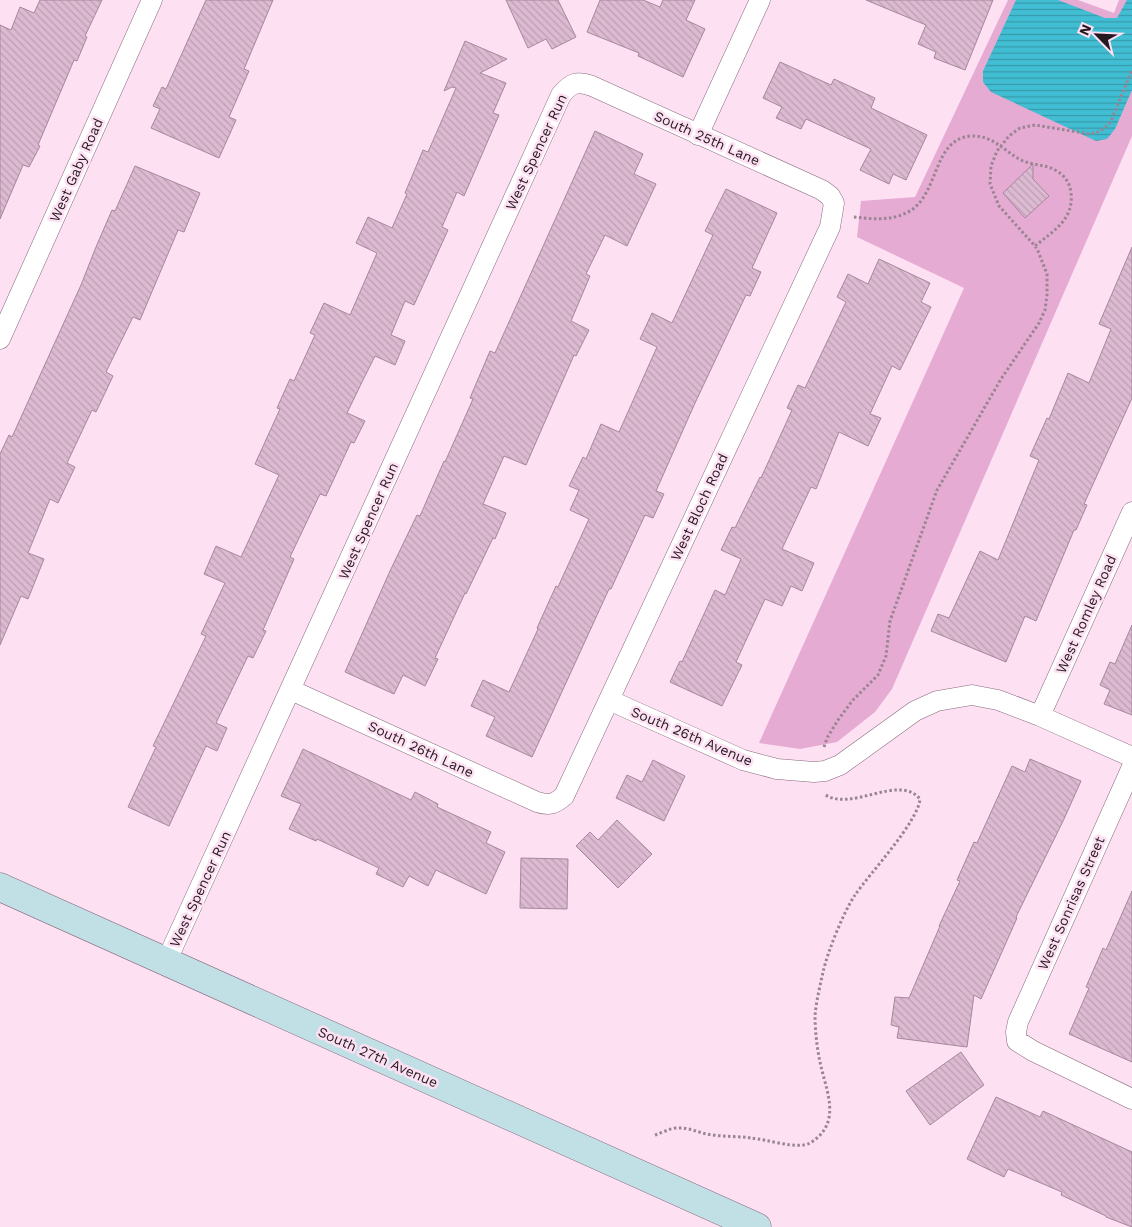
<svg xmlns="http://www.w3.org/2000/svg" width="1132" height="1227" viewBox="0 0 1132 1227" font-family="'Work Sans',sans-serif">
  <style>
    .green { fill: #e6abd3 }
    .water { fill: url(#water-rules) }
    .building { fill: url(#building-back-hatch); stroke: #a6879c }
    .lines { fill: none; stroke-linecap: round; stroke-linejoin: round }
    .minor-casing { stroke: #87697d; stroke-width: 21 }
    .secondary-casing { stroke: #87697d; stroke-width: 29 }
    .path { stroke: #998592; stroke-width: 3; stroke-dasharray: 2.5 2.5; stroke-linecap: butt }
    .minor { stroke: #fff; stroke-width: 20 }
    .secondary { stroke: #c1e0e6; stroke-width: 28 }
    .labels { text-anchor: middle; stroke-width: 5; stroke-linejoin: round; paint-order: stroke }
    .street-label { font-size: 14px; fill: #251921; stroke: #fde1f3 }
  </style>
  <defs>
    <pattern id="water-rules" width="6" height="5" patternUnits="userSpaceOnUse" patternTransform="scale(1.25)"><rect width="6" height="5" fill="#41bed3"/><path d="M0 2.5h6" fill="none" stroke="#369aab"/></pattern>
    <pattern id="building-back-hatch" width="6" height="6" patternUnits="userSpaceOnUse" patternTransform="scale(1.25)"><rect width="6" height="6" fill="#dcbad1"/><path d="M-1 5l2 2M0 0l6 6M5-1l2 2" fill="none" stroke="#bd9fb3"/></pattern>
  </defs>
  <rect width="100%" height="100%" fill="#fde1f3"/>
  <path class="green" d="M1008,0h70l36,13 5,-13h13v136l-240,553 -17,23 -38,30 -37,7 -41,-6 205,-455 -107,-51 4,-36 54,-4z"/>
  <path class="water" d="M1016,0h42l47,18h12l10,-18h5v90l-17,39 -8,10 -11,2 -105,-49 -8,-10v-11z"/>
  <path class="building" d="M40,0h62l-17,36 2,1 -10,24 -3,-1 -36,85 2,1 -11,21 -6,-2 -23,54v-194l11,5 9,-23 14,6z
    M206,0h67l-29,69 5,2 -20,46 7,3 -17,38 -68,-30 9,-19 -7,-3 9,-19 4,2z
    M506,0h52l18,37 -24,12 -6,-10 -18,9z
    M600,0h43l17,7 3,-7h32l-9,20 19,9 -22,48 -45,-21 1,-3 -52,-21z
    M866,0h127l-28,70 -31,-12 2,-6 -18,-8 8,-19z
    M465,41l42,18 -27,14 26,10 -13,30 6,2 -35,81 -7,-4 -15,35 6,3 -34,75 -9,-4 -14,34 14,6 -10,24 -20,-9 -12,24 -16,33 18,8 -11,22 -3,-1 -25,54 -6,-2 -30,63 4,2 -31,71 3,1 -13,27 -5,-2 -32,67 11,5 -10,23 -11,-5 -37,80 -41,-19 28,-60 -3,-1 53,-110 -5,-2 24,-51 -21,-9 12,-28 25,11 38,-82 -24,-11 25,-55 -3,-1 13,-29 4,2 21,-46 -5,-2 14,-30 26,12 27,-62 -21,-10 12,-26 24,11 15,-34 -2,-1 18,-43 5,2 28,-64 -4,-1 -8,4z
    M780,62l51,23 3,-6 41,19 -4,10 56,27 -21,45 -13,-6 -4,10 -29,-14 11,-21 -65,-30 -5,10 -25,-11 6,-11 -19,-9z
    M595,131l48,23 -9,20 22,10 -29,62 -22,-11 -19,39 4,2 -19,45 18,9 -13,26 -2,-1 -48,110 -22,-9 -21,48 23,9 -11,26 -2,-1 -27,56 -1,-1 -30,65 3,1 -13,27 -22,-11 -9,19 -49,-22 45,-101 27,-56 3,1 24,-55 1,1 28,-63 -3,-1 20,-47 5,2z
    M1033,164v15l16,17 -24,22 -22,-25z
    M135,166l65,27 -16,39 -6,-2 -38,90 -7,-3 -27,55 7,4 -17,36 -4,-2 -25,53 8,4 -17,36 -8,-4 -22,54 16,6 -16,40 -7,-3 -21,49v-191l9,-19 3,2 69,-152 15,-38 16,-37 3,1z
    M726,189l51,24 -25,55 9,4 -11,24 -4,-1 -51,108 -39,88 8,3 -11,24 -8,-3 -34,74h-2l-77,168 -46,-21 9,-19 -24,-11 12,-26 26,12 29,-63 -1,-1 19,-42 2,1 31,-68 -19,-9 9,-20 -10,-4 14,-29 3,2 15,-35 18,8 38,-85 -17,-8 12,-26 20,10 41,-88 -8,-4z
    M1132,247v151l-48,106 3,1 -11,25h-2l-38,91 -11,-5 -19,46 -75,-31 7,-17 11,4 31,-67 18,9 41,-100 -9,-4 17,-38 2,1 19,-46 21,10 22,-54 -12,-5z
    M879,259l51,24 -9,19 10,5 -31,63 -8,-4 -22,48 11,4 -13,28 -29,-14 -23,57 -5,-2 -29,62 32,14 -12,28 -11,-5 -9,20 -17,-7 -29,63 6,3 -20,41 -52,-24 10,-21 2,1 33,-72 10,5 16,-36 -20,-9 11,-23 3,1 25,-51 1,1 31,-68 -5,-2 11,-23 7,3 41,-86 -9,-5 11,-23 20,10z
    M1132,625v90l-28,-11 6,-14 -10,-5 10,-23 5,2z
    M303,749l108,51 4,-8 23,12 -1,3 54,25 -5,11 19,9 -19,42 -50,-24 -8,16 -19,-10 -6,11 -27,-13 3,-6 -62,-29 -1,2 -27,-12 12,-25 -20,-8z
    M1030,759l51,22 -17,38 -48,98 1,1 -36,81 -7,-4 -7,52 -70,-9 2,-11 -8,-2 4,-28 14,1 31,-72h-1l21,-45 -3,-1 17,-38 3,1 35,-77 13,6z
    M653,760l32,16 -21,45 -48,-23 11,-23 15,7z
    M617,820l35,34 -34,34 -42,-42 14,-14 8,8z
    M521,858l47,1 -1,50 -47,-1z
    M1132,891v171l-63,-28 20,-46 -3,-1 17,-39 3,2z
    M961,1052l23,33 -54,40 -24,-34z
    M996,1097l44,20 3,-6 89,41v75l-26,-10v-1l-45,-21 1,-3 -54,-23 -4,8 -37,-18z"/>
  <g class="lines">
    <defs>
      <path id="minor" d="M698,135l62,-135
        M0,339l152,-339
        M609,700l134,60 34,9 37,3 11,-1 15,-6 75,-54 22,-10 35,-6 26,5 42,16 92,41
        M1040,716l92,-204
        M1132,767l-114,255 -2,10 1,9 16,10 99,48
        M166,962l395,-867c11,-13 16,-14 31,-9l230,104 8,6 4,7 -4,24 -266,569c-9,8 -15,10 -27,6l-246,-112"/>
      <path id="secondary" d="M0,887l757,340"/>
    </defs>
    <use href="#minor" class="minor-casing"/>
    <use href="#secondary" class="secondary-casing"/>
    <path class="path" d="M854,217c17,2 36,4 52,-4 34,-15 25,-74 65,-77 22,-1 33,15 50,24 12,6 25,4 36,11 8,5 13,12 14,22 3,27 -18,38 -36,53
      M824,747l3,-9 11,-18 15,-20 25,-25 8,-19 4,-35 47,-131 64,-111 38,-56 6,-13 2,-15v-21l-9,-23 -3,-5 -36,-40 -9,-22 1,-18 6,-15 12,-15 11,-8 15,-3 55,9c10,-2 15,-5 21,-13l21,-51
      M655,1135c7,-2 15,-7 22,-7 13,-1 23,6 36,7 13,2 26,1 38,3 14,1 47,12 59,5 33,-20 16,-52 10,-81 -3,-14 -5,-32 -5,-46 1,-14 5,-30 8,-44 5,-21 20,-59 32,-77 15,-22 63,-73 65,-96 -21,-26 -69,14 -96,-5"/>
    <use href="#minor" class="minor"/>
    <use href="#secondary" class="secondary"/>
  </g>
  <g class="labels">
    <g class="street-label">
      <text transform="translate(707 138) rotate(24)" y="5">South 25th Lane</text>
      <text transform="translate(536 152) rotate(-65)" y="5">West Spencer Run</text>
      <text transform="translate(76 170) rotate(-66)" y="5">West Gaby Road</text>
      <text transform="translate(699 507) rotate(-65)" y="5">West Bloch Road</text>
      <text transform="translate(368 521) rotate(-66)" y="5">West Spencer Run</text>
      <text transform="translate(1086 614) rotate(-66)" y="5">West Romley Road</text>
      <text transform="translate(692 736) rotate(23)" y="5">South 26th Avenue</text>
      <text transform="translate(421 749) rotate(25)" y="5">South 26th Lane</text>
      <text transform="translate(200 889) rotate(-65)" y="5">West Spencer Run</text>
      <text transform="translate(1071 903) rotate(-66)" y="5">West Sonrisas Street</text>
      <text transform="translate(378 1057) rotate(24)" y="5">South 27th Avenue</text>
    </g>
  </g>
  <g transform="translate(1097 35) rotate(294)" stroke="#fde1f3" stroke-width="4" paint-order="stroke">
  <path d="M0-4L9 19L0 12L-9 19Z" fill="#251921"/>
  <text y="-8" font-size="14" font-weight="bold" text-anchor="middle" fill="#251921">N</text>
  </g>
</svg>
